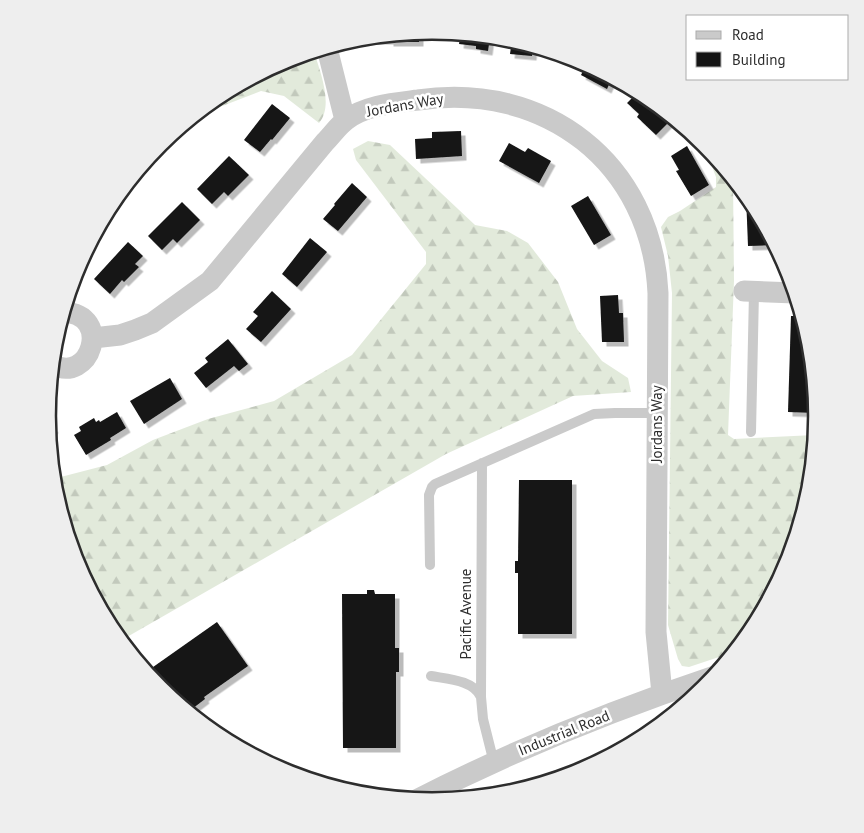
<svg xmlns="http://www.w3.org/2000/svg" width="864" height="833" viewBox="0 0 864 833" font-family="'PT Sans',sans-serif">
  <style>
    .forest { fill: url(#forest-firs) }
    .building { fill: #141414; filter: url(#shadow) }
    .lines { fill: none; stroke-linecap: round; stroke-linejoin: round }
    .service { stroke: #cacaca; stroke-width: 10 }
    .minor { stroke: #cacaca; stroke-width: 21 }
    .labels { text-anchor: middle; stroke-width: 5; stroke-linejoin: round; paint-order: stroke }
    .street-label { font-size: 15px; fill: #2d2d2d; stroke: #fff }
    .rim { fill: none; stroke: #2d2d2d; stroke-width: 2.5 }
  </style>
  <defs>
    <pattern id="forest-firs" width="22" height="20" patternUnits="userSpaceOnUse" patternTransform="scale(1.25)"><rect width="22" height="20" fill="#e2eadb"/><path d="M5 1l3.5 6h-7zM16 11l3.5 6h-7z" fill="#c2c9bc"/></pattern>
    <filter id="shadow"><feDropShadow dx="4.5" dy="4.5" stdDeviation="0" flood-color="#0004"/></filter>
  </defs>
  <rect width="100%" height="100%" fill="#fff"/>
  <path class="forest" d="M314,52c6,19 20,54 5,71l-35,-27 -23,-5 -70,27 27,-22 67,-36z
    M368,141l22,4 85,80 32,6 21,12 30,39 19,47 25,32 26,17 3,14 -58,4 -127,58 -326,187 -8,-11 -36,-66 -22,-73 -1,-12 54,-14 46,-25 55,-21 66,-18 78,-46 74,-91v-12l-70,-92 -3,-11z
    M703,143l30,36 1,102 -6,154 6,4 81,-4 -5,57 -22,72 -36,67 -18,21 -45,15 -7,-1 -4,-7 -10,-34 4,-332 -4,-37 -7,-29 7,-10 12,-6 36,-24v-10z"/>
  <path class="building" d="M442,32l48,5 -2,14 -12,-2v-3l-17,-2 1,-6 -18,-2z
    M419,33v9h-30v-2h-20v-3z
    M512,40l21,7 -1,9 -22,-2z
    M570,58l10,3 32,17 -5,11 -26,-14 3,-6 -16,-8z
    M638,92l8,4 27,22 -17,17 -19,-18 2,-3 -12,-11z
    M272,104l18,14 -18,22 -1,-1 -11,13 -16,-12z
    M461,131l1,25 -46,3 -1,-20 17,-1v-6z
    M509,143l16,9 3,-4 23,13 -12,22 -40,-22z
    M687,146l22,39 -18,11 -15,-25 3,-1 -8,-14z
    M229,156l20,19 -21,21 -4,-4 -12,12 -15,-15z
    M352,183l15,14 -29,34 -15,-12 12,-14 -1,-1z
    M746,195l6,8 23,42 -27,1z
    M588,196l23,39 -17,10 -23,-39z
    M182,202l18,18 -23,23 -4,-4 -11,11 -14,-14z
    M310,238l17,14 -30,35 -15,-13z
    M128,242l15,14 -8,8 4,3 -15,15 -2,-2 -12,14 -16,-15z
    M272,291l19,18 -30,33 -15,-13 12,-13 -5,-4z
    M618,295l1,18h4l1,29h-22l-2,-46z
    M791,316h11l8,26 7,71 -29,-1z
    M228,339l20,25 -9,7 -5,-5 -28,22 -12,-15 14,-11 -3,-4z
    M170,378l12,21 -38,25 -14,-23z
    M117,412l9,16 -16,10 1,2 -25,15 -12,-20 7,-4 -2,-4 15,-9 2,4 3,-2 1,2z
    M47,424l7,4 -5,8 -1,-5z
    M519,480h53v154h-54v-61h-3v-12h3z
    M367,590h7l1,4h20v54h4v24h-3v76h-53l-1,-154h25z
    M217,622l31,44 -44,31 1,2 -17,13 -29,-23 -13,-17z"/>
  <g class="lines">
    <path class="service" d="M751,432l3,-140
      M482,463l-1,234 2,22 11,44
      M430,565l-1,-70 3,-8 3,-3 159,-70 21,-1h42
      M431,676c16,3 43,4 50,21"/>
    <path class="minor" d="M327,48l18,72
      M744,291l51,2
      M93,338l27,-3 15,-5 17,-7 58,-42 115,-139c7,-7 13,-16 21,-22 20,-15 48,-17 72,-20 127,-19 234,63 240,193l-2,339 6,62
      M52,364c38,22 62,-50 11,-52
      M416,800c96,-49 197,-90 299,-124"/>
  </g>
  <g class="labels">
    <g class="street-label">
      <text transform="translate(405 105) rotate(-10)" y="5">Jordans Way</text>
      <text transform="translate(657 424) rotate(-90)" y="5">Jordans Way</text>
      <text transform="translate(466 614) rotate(-90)" y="5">Pacific Avenue</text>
      <text transform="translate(564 733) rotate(-22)" y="5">Industrial Road</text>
    </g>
  </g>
  <path d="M0 0H864V833H0ZM56 416a376 376 0 1 1 752 0a376 376 0 1 1-752 0Z" fill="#eee" fill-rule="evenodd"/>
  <path class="rim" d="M56 416a376 376 0 1 1 752 0a376 376 0 1 1-752 0Z"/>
  <rect x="686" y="15" width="162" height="65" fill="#ffffff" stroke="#ababab"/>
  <rect x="696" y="31" width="25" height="8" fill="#cacaca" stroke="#ababab"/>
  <text x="732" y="40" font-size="15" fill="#2d2d2d">Road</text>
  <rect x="696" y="52" width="25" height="15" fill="#141414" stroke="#ababab"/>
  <text x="732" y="65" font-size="15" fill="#2d2d2d">Building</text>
</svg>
